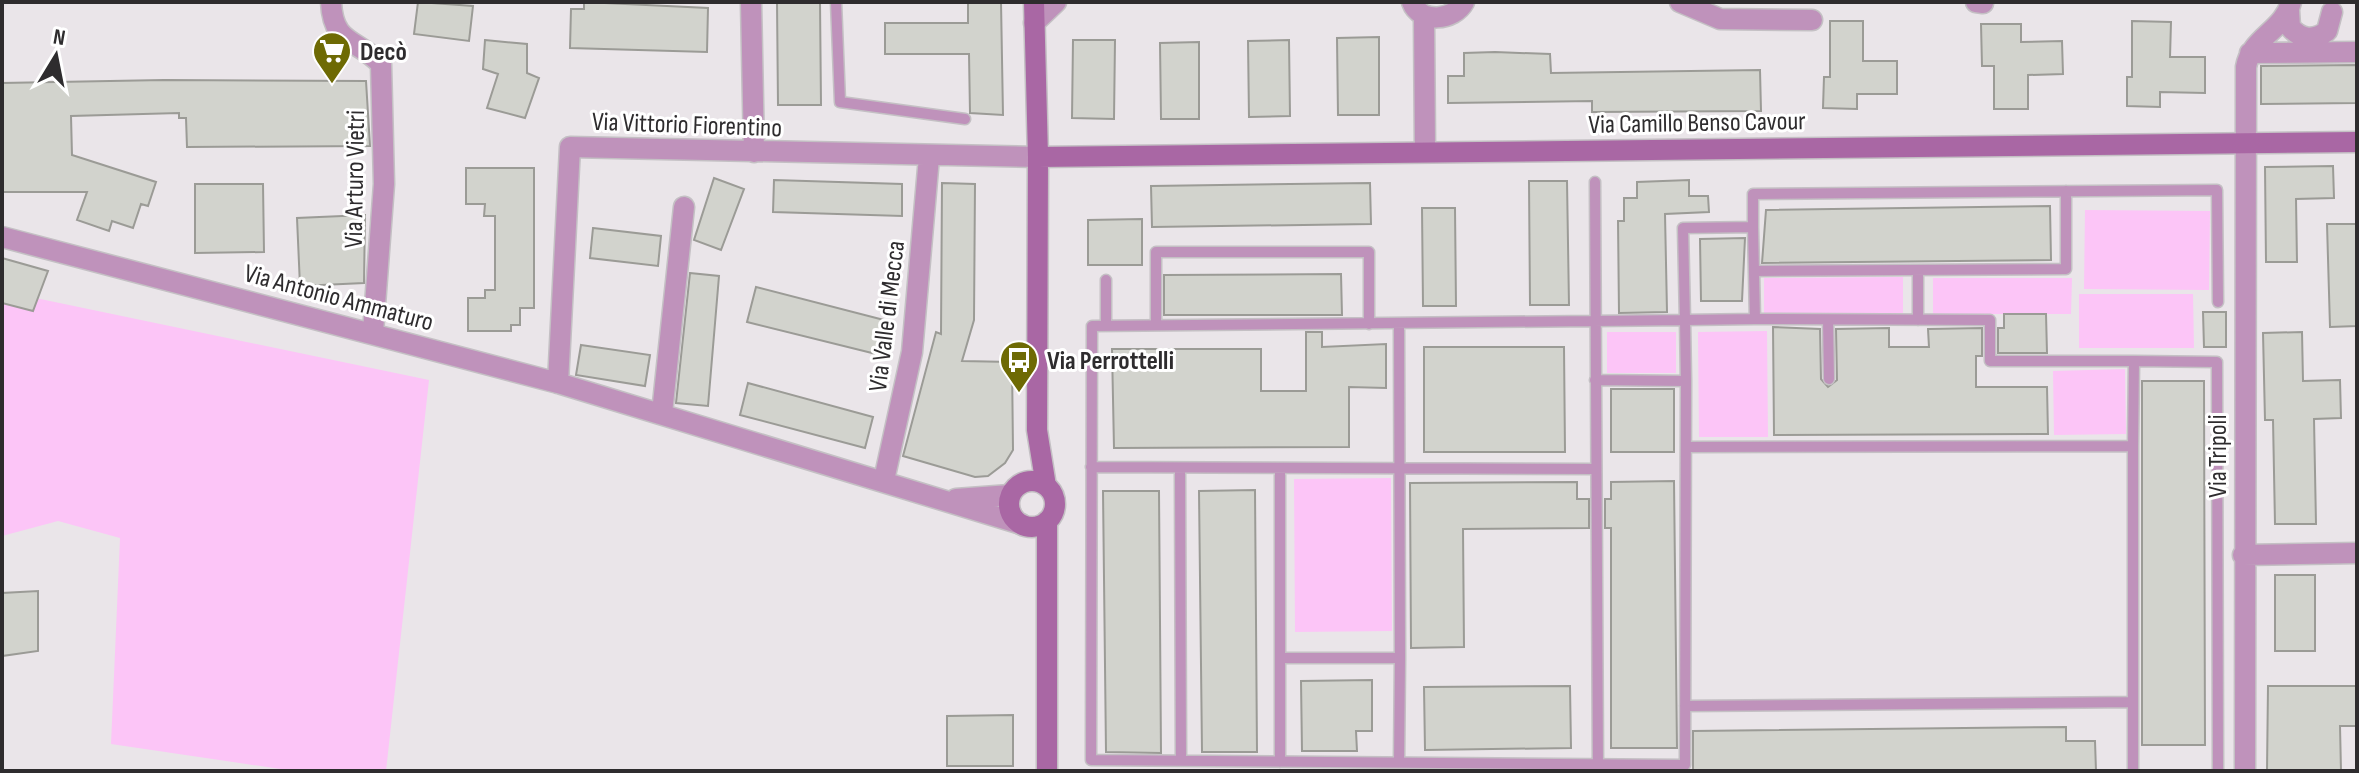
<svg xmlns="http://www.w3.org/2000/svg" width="2359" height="773" viewBox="0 0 2359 773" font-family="'Sofia Sans Condensed',sans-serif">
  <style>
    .green { fill: #fcc5f7 }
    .building { fill: #d2d3cd; stroke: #9b9b96; stroke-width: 2 }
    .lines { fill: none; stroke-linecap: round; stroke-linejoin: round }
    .lane-casing { stroke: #c4c0c4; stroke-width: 13 }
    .street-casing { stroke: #c4c0c4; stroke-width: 23 }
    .secondary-casing { stroke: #c4c0c4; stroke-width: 23 }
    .lane { stroke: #bf92bb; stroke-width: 10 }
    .street { stroke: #bf92bb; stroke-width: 20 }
    .secondary { stroke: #a967a4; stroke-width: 20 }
    .labels { text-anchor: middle; stroke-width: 6; stroke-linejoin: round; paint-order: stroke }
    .poi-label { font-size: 26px; font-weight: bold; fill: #2e2c2e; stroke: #fff; text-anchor: start }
    .street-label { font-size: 26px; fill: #2e2c2e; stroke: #fff }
  </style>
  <rect width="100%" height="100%" fill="#eae5e9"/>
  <path class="green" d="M2085,210l125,1 -1,79 -125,-1z
    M1903,277v36l-139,1v-36z
    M1933,278h139l-1,36h-138z
    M2,291l427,89 -43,391h-92l-183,-27 9,-206 -62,-17 -56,15z
    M2079,294h114l1,54h-115z
    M1767,331l1,106h-69l-1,-105z
    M1607,332h69v41h-69z
    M2125,369l1,65 -72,1 -1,-64z
    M1391,478l1,153 -97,1 -1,-153z"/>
  <path class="building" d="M418,2l55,4 -4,35 -55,-7z
    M584,2l124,6 -1,44 -137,-4 1,-39h13z
    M777,2h43l1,103h-43z
    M968,2h33l2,113 -33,-2 -1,-59h-84v-31h83z
    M1830,21h33v40h34v33h-40v15l-34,-1 1,-31h6z
    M2132,21l39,1 -1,35h35v36l-45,-1v15l-33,-1v-29h5z
    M1981,24h40v18l41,-1 1,33 -35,1v34h-34v-43h-12z
    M1379,37v78h-41l-1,-77z
    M485,40l42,4v29l12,5 -14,40 -38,-10 11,-34 -15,-5z
    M1073,40h42l-1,79 -42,-1z
    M1289,40l1,76 -41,1 -1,-76z
    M1199,42v77h-38l-1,-76z
    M1495,52l55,2 1,19 209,-3 1,41 -169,1v-11l-144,2v-27h16v-23z
    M2357,65v38l-96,1v-38z
    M164,80l202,1 4,65 -183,1 -1,-29h-7v-5l-108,3 1,39 84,27 -8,24 -7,-2 -8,24 -21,-7 -3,10 -32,-11 10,-28h-85v-109z
    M2333,166l1,32 -38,1 1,63h-31l-1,-95z
    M466,168h68v140h-14v17h-9v6h-43v-33h17v-8h10v-74h-11l1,-12h-19z
    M714,178l30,11 -23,61 -27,-10z
    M774,180l128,4v32l-129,-4z
    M1689,180v16h19l1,16 -44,2 2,98 -48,1 -1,-92h6v-23h13v-16z
    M1529,181h38l2,124h-39z
    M942,183l33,1 -1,136 -12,41 50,1 1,88 -8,13 -17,13 -13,1 -72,-21 33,-124 5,2z
    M1370,183l1,41 -219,3 -1,-41z
    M195,184h68l1,68 -69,1z
    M2050,206l1,54 -289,3 4,-53z
    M1422,208h33l1,98h-33z
    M365,215l-1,68 -64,3 -3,-68z
    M1142,219v46h-54v-45z
    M2327,224h30v102l-27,1z
    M593,228l68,8 -3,30 -68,-8z
    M1745,238l-3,63h-41l-1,-62z
    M2,258l46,13 -15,40 -31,-8z
    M690,273l29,3 -11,130 -32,-3z
    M1341,274l1,41h-178v-40z
    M756,287l128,33 -8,34 -129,-32z
    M2203,312h23v35h-22z
    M2004,314h42l1,39h-49v-25h6z
    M1773,327l47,2 1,50 7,8 9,-7 -1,-51 53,-1v19h40l-1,-18 54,-1v28h-6v31h71l1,47 -274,1z
    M1306,332h16v15l64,-3v44l-37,-1v60l-235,1 -2,-99h149v42h45z
    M2302,332l1,49 37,-1 1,38 -27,1 2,105h-41l-2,-104h-8l-2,-87z
    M581,345l69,10 -5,31 -69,-11z
    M1424,347h140l1,105h-141z
    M2142,381h62l1,364h-63z
    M748,383l125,34 -8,31 -125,-33z
    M1611,389h63v63h-63z
    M1674,481l3,267h-66v-220h-6v-29h6v-17z
    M1577,482v17h12v29l-126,1 1,118 -53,1 -1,-165z
    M1255,490l2,262h-55l-3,-261z
    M1103,491h56l2,262 -55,-1z
    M2275,575h40v76h-40z
    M38,591v60l-36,5v-63z
    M1372,680v51h-16l1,20h-55l-1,-70z
    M1570,686l1,62 -146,2 -1,-63z
    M2268,686h89v40h-17l1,45h-74z
    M1013,715v51h-66v-50z
    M2066,727v14h29l1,30h-403v-40z"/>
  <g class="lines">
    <defs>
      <path id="lane" d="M836,2l4,100 125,17
        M1595,182l3,587
        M1753,227v-33l464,-4 1,112
        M1753,227l2,92 -70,1 -2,-92z
        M1918,270v50
        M1754,271l312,-2v-78
        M1755,319l235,1v41h144l-1,85
        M1828,320l1,59
        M1399,324l1,334
        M1156,325v-73h213v72
        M1106,326v-46
        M2134,361l83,1 1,409
        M1595,380l91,1 -1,-61 -593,6 -1,434 594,5 1,-384
        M1091,467l505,2
        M1180,468l1,293
        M1280,468v294
        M1280,658h120l-1,105
        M2133,702v69
        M1685,706l448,-4v-256l-447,1"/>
      <path id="street" d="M331,2c2,43 25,36 50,62l3,120 -11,148
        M751,2l3,150
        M1412,2c8,22 42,19 52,0
        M1680,2l40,17 92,1
        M1976,2l7,1
        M2289,11l1,16c11,13 24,14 37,4l5,-19
        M1424,17l1,135
        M1034,23l22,-21
        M2250,53l107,-1
        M2,237l556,146 463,141
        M558,383l12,-236 468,10
        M662,413l22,-206
        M884,480l28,-128 17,-195
        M956,499l54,-4
        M2243,555l114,-2
        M2245,771l1,-704c5,-29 38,-37 45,-65"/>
      <path id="secondary" d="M1034,2l4,155 -1,273 9,56
        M1038,157l1319,-15
        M1009 504a23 23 0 1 1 46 0a23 23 0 1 1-46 0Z
        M1047,521v250"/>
    </defs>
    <use href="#lane" class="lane-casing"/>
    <use href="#street" class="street-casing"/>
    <use href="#secondary" class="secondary-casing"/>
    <use href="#lane" class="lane"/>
    <use href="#street" class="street"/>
    <use href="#secondary" class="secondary"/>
  </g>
  <defs>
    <symbol id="supermarket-pin" viewBox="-11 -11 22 30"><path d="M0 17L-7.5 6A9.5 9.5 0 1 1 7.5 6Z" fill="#6e6a04" stroke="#fff"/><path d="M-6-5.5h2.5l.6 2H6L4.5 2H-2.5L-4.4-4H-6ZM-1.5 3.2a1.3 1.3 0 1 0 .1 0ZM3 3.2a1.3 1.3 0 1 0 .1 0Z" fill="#fff"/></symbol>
    <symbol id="bus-pin" viewBox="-11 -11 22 30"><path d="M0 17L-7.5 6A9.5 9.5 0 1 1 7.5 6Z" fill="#6e6a04" stroke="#fff"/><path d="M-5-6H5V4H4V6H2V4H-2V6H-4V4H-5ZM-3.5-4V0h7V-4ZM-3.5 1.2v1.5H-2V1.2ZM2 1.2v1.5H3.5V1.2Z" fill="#fff"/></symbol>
  </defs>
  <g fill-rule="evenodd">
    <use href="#supermarket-pin" x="310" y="29" width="44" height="60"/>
    <use href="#bus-pin" x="997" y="338" width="44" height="60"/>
  </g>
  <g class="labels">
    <g class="poi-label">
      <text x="360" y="60">Decò</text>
      <text x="1047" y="369">Via Perrottelli</text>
    </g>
    <g class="street-label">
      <text transform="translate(1697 122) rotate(-1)" y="9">Via Camillo Benso Cavour</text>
      <text transform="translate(687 124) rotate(2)" y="9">Via Vittorio Fiorentino</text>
      <text transform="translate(354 179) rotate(-89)" y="9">Via Arturo Vietri</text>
      <text transform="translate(339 297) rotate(15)" y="9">Via Antonio Ammaturo</text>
      <text transform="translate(886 316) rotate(-83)" y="9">Via Valle di Mecca</text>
      <text transform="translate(2217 456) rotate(-90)" y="9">Via Tripoli</text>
    </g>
  </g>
  <rect width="2359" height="773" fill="none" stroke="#2e2c2e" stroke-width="8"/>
  <g transform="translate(56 56) rotate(10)" stroke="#ffffff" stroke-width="6" paint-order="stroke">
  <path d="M0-6L14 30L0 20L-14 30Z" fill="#2e2c2e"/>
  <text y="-12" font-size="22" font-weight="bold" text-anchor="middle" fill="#2e2c2e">N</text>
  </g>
</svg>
